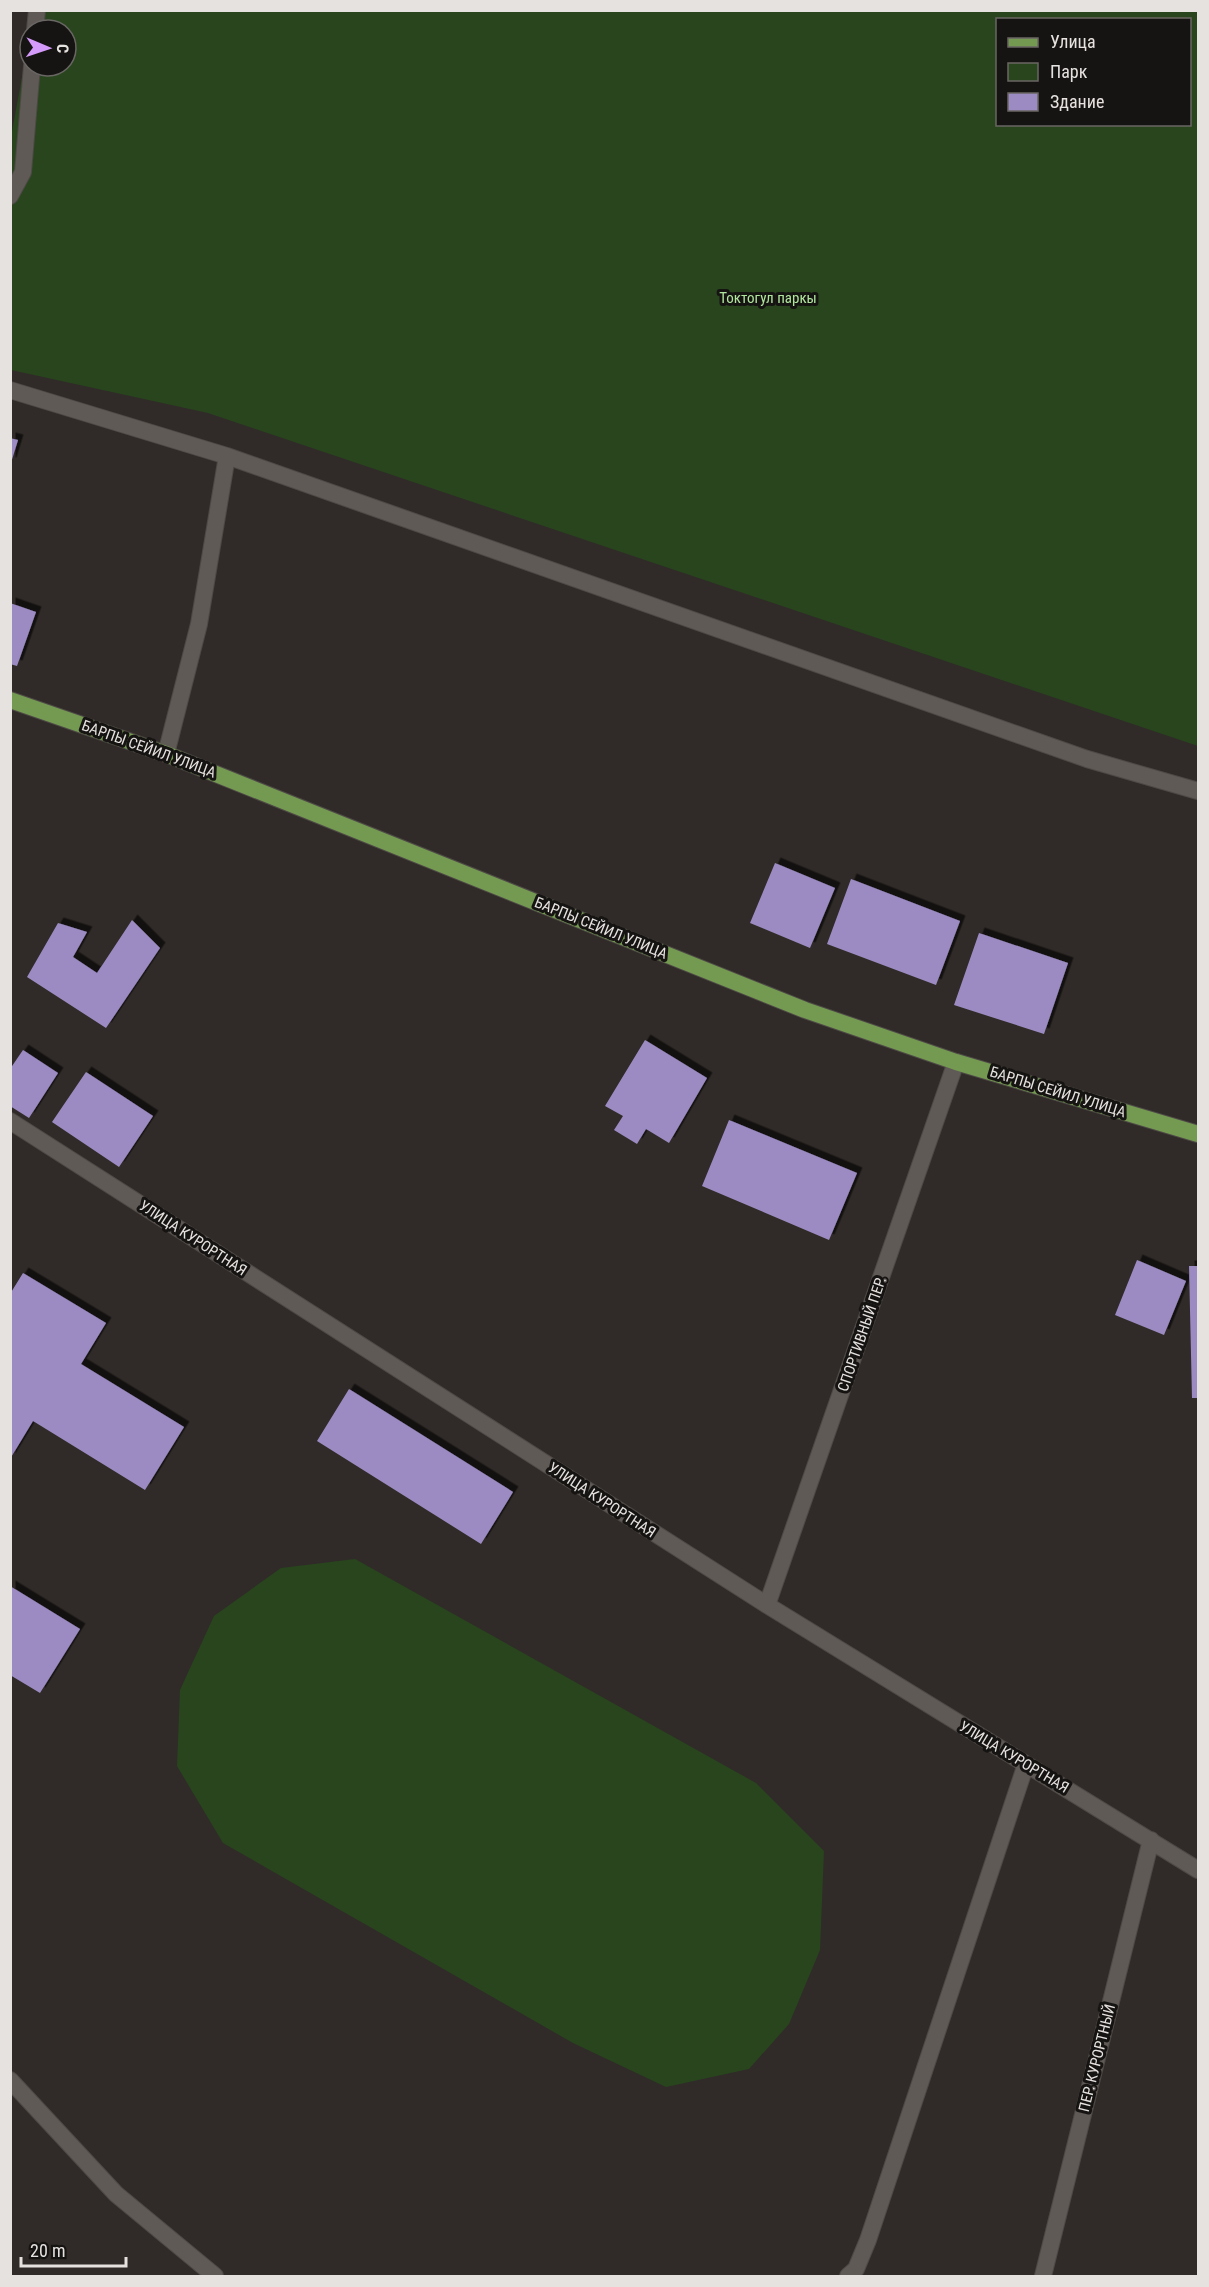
<svg xmlns="http://www.w3.org/2000/svg" width="1209" height="2287" viewBox="0 0 1209 2287" font-family="'Roboto Condensed',sans-serif">
  <style>
    .green { fill: #28451e; fill-rule: evenodd }
    .building { fill: #9b8bc2; filter: url(#shadow) }
    .lines { fill: none; stroke-linecap: round; stroke-linejoin: round }
    .service-casing { stroke: #4e4946; stroke-width: 18 }
    .minor-casing { stroke: #4e4946; stroke-width: 18 }
    .primary-casing { stroke: #4e4946; stroke-width: 18 }
    .service { stroke: #605a57; stroke-width: 16 }
    .minor { stroke: #605a57; stroke-width: 16 }
    .primary { stroke: #749a52; stroke-width: 16 }
    .labels { text-anchor: middle; stroke-width: 6; stroke-linejoin: round; paint-order: stroke }
    .park-label { font-size: 15px; fill: #afe59d; stroke: #161412 }
    .street-label { font-size: 15px; fill: #e6e2e0; stroke: #161412 }
  </style>
  <defs>
    <filter id="shadow"><feDropShadow dx="5.5" dy="-5.5" stdDeviation="0" flood-color="#0009"/></filter>
  </defs>
  <rect width="100%" height="100%" fill="#302b28"/>
  <path class="green" d="M34,11h1164v735l-990,-333 -197,-43v-233l19,-104v33h36v-36h-36zM998,20h192v104h-192z
    M355,1559l401,224 68,68 -4,99 -31,74 -40,45 -83,18 -93,-44 -350,-200 -46,-77 3,-76 34,-74 67,-48z"/>
  <path class="building" d="M10,438l8,2 -7,23h-1z
    M10,603l26,9 -19,54 -7,-2z
    M775,863l60,25 -25,60 -60,-25z
    M851,879l109,42 -24,64 -109,-41z
    M132,920l28,28 -54,80 -79,-51 31,-54 29,9 -14,25 24,16z
    M979,933l89,30 -24,71 -90,-29z
    M645,1040l62,38 -38,65 -23,-14 -9,15 -23,-14 9,-14 -18,-10z
    M23,1050l35,23 -29,45 -19,-12v-37z
    M86,1072l67,44 -34,51 -67,-45z
    M729,1120l128,53 -28,67 -127,-54z
    M1137,1260l49,21 -22,54 -49,-20z
    M1189,1266h9v132h-6z
    M23,1273l83,50 -25,41 103,63 -39,63 -112,-69 -23,38v-165z
    M349,1389l164,103 -32,52 -164,-103z
    M10,1586l70,43 -40,64 -30,-18z"/>
  <g class="lines">
    <defs>
      <path id="service" d="M35,30l2,-20
        M10,196l13,-24 9,-106
        M10,390l217,66 -28,168 -33,130
        M227,456l860,303 111,32"/>
      <path id="minor" d="M10,1121l757,484 431,265
        M767,1605l189,-543
        M10,2080l106,114 99,82
        M848,2276l8,-7 12,-29 158,-476
        M1043,2276l108,-436"/>
      <path id="primary" d="M10,700l156,54 639,256 151,52 242,72"/>
    </defs>
    <use href="#service" class="service-casing"/>
    <use href="#minor" class="minor-casing"/>
    <use href="#primary" class="primary-casing"/>
    <use href="#service" class="service"/>
    <use href="#minor" class="minor"/>
    <use href="#primary" class="primary"/>
  </g>
  <g class="labels">
    <g class="park-label">
      <text x="768" y="303">Токтогул паркы</text>
    </g>
    <g class="street-label">
      <text transform="translate(149 749) rotate(20)" y="5">БАРПЫ СЕЙИЛ УЛИЦА</text>
      <text transform="translate(601 928) rotate(22)" y="5">БАРПЫ СЕЙИЛ УЛИЦА</text>
      <text transform="translate(1058 1092) rotate(17)" y="5">БАРПЫ СЕЙИЛ УЛИЦА</text>
      <text transform="translate(193 1238) rotate(33)" y="5">УЛИЦА КУРОРТНАЯ</text>
      <text transform="translate(862 1334) rotate(-71)" y="5">СПОРТИВНЫЙ ПЕР.</text>
      <text transform="translate(602 1500) rotate(33)" y="5">УЛИЦА КУРОРТНАЯ</text>
      <text transform="translate(1014 1757) rotate(31)" y="5">УЛИЦА КУРОРТНАЯ</text>
      <text transform="translate(1097 2058) rotate(-76)" y="5">ПЕР. КУРОРТНЫЙ</text>
    </g>
  </g>
  <rect width="1209" height="2287" fill="none" stroke="#e6e2e0" stroke-width="24"/>
  <rect x="996" y="18" width="195" height="108" fill="#161412" stroke="#696664" stroke-width="1.5"/>
  <rect x="1008" y="38" width="30" height="9" fill="#749a52" stroke="#696664" stroke-width="1.5"/>
  <text x="1050" y="48" font-size="18" fill="#e6e2e0">Улица</text>
  <rect x="1008" y="63" width="30" height="18" fill="#28451e" stroke="#696664" stroke-width="1.5"/>
  <text x="1050" y="78" font-size="18" fill="#e6e2e0">Парк</text>
  <rect x="1008" y="93" width="30" height="18" fill="#9b8bc2" stroke="#696664" stroke-width="1.5"/>
  <text x="1050" y="108" font-size="18" fill="#e6e2e0">Здание</text>
  <g transform="translate(48 48) rotate(92)"><circle r="28" fill="#161412" stroke="#696664" stroke-width="1.5"/>
  <path d="M0-4.5L10 22L0 15L-10 22Z" fill="#d59bfb"/>
  <text y="-9" font-size="16" font-weight="bold" text-anchor="middle" fill="#e6e2e0">С</text>
  </g>
  <path d="M21 2257v9h105v-9" fill="none" stroke="#e6e2e0" stroke-width="3"/>
  <text x="30" y="2257" font-size="18" fill="#e6e2e0" stroke="#161412" stroke-width="4.5" paint-order="stroke">20 m</text>
</svg>
